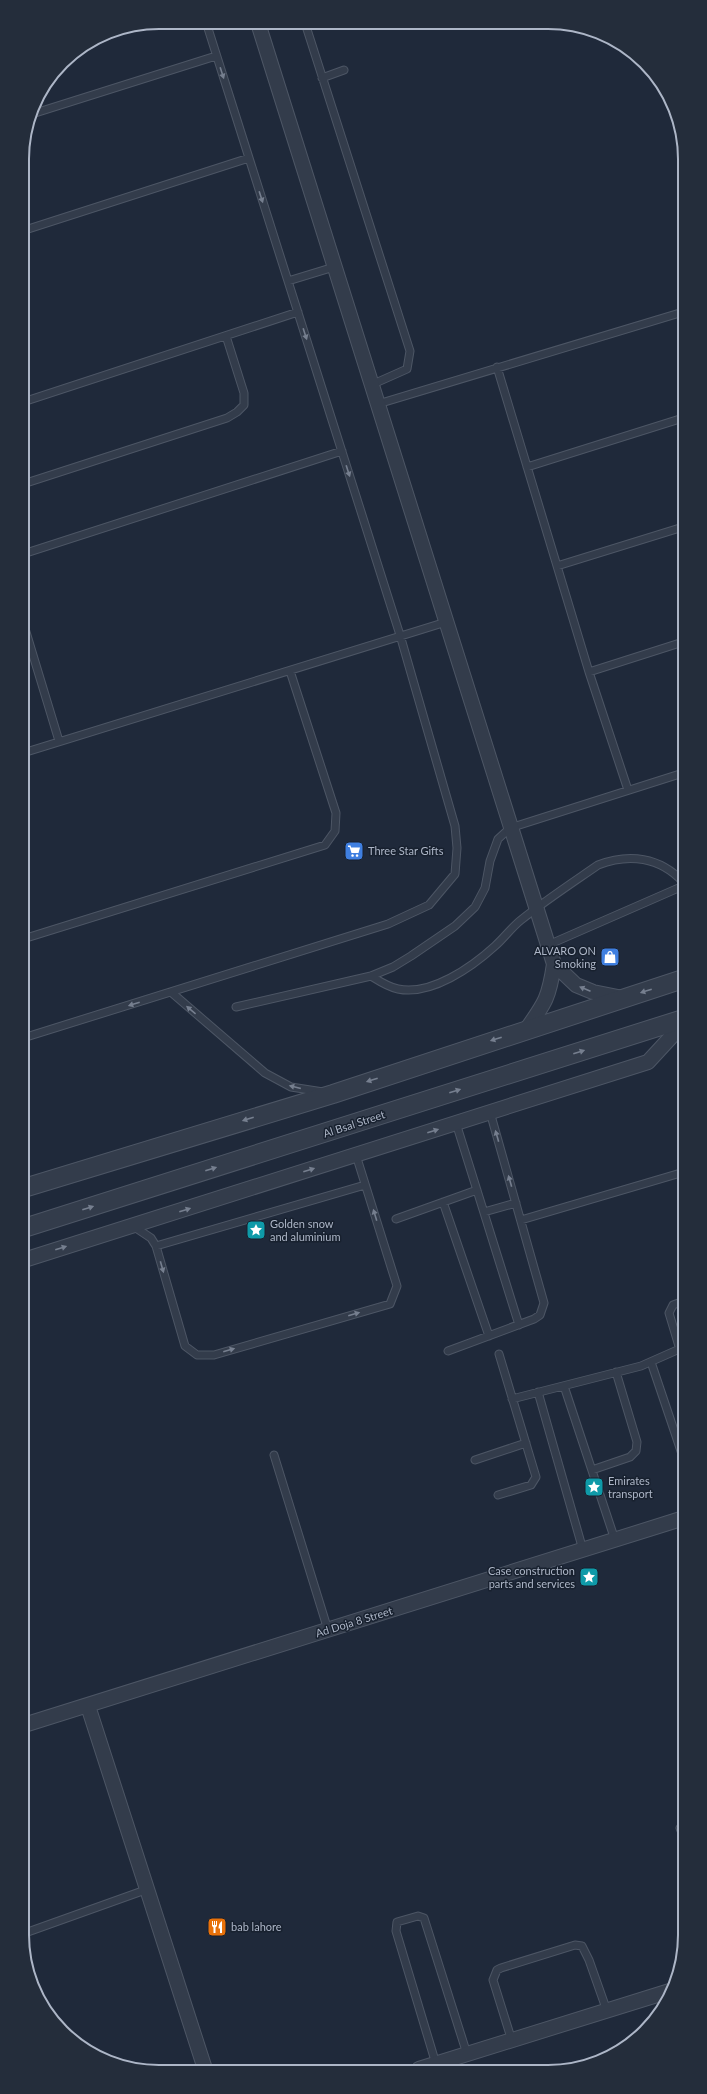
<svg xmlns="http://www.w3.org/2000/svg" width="707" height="2094" viewBox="0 0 707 2094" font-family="Lato,sans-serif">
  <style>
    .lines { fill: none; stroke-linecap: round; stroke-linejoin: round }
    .service-casing { stroke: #4d5665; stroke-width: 9 }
    .minor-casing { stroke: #4d5665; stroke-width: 16 }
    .tertiary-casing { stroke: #4d5665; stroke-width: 20 }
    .service { stroke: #333c4b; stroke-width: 7 }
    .minor { stroke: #333c4b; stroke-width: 14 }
    .tertiary { stroke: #333c4b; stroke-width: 18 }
    .oneway { fill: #767f8f }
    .labels { text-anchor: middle; stroke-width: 3; stroke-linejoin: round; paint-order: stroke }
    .poi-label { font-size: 11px; fill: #adb6c7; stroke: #18212f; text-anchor: start }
    .street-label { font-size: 11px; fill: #adb6c7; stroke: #18212f }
    .rim { fill: none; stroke: #adb6c7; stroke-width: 2 }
  </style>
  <rect width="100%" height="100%" fill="#1f293a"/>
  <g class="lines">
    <defs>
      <path id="service" d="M305,23l105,328 -3,18 -36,16
        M322,78l22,-8
        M32,114l184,-58
        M22,231l227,-73
        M288,281l46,-14
        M497,367l92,305 39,118
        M23,402l275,-90
        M378,404l305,-92
        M527,467l156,-49
        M23,484l204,-66 10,-6 7,-7v-12l-18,-57
        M23,554l319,-103
        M557,566l126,-39
        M23,622l36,119
        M589,672l94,-30
        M23,753l423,-131
        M23,939l302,-94 10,-14 1,-18 -46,-142
        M548,945l135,-59
        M371,976c8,5 17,11 27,13 33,7 74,-22 97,-43 9,-8 17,-19 26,-26 25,-20 51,-37 77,-55 31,-12 62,-8 85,17
        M171,992l94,81 26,14 32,5
        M236,1007l135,-31 22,-9 18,-11 44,-30 20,-19 10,-19 5,-27 8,-22 12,-11 173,-55
        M23,1038l365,-114 41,-19 26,-31 2,-26 -2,-22 -55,-191 -194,-613
        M456,1123l63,202
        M443,1202l46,134
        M484,1212l32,-9
        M396,1219l81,-29
        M521,1220l163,-48
        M133,1226l18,12 5,8 29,100 12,9h17l176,-51 7,-18 -41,-131
        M156,1246l209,-61
        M684,1301l-11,4 -4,8 15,50
        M448,1351l86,-32 6,-4 4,-12 -54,-191
        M651,1362l31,92
        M564,1386l51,154
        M538,1392l45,158
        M512,1399l129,-33 43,-19
        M274,1455l54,175
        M475,1460l51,-17
        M592,1470l38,-13 6,-6 1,-9 -21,-70
        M498,1495l33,-10 5,-8 -37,-123
        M680,1828l5,13
        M25,1933l123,-44
        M512,2041l-19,-61 4,-10 4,-2 74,-23 7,1 7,14 18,51
        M436,2064l-40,-133 1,-9 21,-6 6,2 43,136"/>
      <path id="minor" d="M258,23l296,941c-5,34 -9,39 -28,66
        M554,964l22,21 17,7 30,6
        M24,1260l624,-198 36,-39
        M88,1706l117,363
        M24,1725l660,-207
        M419,2069l254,-79"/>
      <path id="tertiary" d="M24,1188l309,-94 350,-115
        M24,1228l659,-209"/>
    </defs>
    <use href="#service" class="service-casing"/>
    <use href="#minor" class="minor-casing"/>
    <use href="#tertiary" class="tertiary-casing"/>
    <use href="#service" class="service"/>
    <use href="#minor" class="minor"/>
    <use href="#tertiary" class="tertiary"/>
  </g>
  <defs><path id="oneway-solid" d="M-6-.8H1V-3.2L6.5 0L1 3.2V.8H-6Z"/></defs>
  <g class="oneway">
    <use href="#oneway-solid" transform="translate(222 73) rotate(72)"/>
    <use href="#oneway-solid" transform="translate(261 197) rotate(72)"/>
    <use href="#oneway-solid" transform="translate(305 334) rotate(72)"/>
    <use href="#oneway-solid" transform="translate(348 471) rotate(72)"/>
    <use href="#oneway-solid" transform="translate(585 989) rotate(-157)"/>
    <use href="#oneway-solid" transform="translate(646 991) rotate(163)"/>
    <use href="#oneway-solid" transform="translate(134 1004) rotate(163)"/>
    <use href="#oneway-solid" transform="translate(191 1010) rotate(-140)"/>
    <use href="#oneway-solid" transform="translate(496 1039) rotate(162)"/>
    <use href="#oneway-solid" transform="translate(579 1052) rotate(-18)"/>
    <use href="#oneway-solid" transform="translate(372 1080) rotate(162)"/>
    <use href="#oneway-solid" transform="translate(295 1087) rotate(-166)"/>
    <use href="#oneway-solid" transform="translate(455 1091) rotate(-18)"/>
    <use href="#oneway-solid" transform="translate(248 1119) rotate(163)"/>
    <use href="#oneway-solid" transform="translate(433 1131) rotate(-18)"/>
    <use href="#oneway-solid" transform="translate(497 1136) rotate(-106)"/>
    <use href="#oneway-solid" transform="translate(211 1169) rotate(-18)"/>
    <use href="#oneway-solid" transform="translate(309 1170) rotate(-18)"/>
    <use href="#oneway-solid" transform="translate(510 1181) rotate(-106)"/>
    <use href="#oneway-solid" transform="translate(88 1208) rotate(-18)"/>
    <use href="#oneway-solid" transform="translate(185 1210) rotate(-18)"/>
    <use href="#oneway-solid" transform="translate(375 1215) rotate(-107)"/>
    <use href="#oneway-solid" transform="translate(61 1248) rotate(-17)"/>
    <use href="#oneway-solid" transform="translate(162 1267) rotate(74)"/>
    <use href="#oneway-solid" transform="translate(354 1314) rotate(-16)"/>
    <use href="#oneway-solid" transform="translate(229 1350) rotate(-16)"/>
  </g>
  <defs>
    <symbol id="supermarket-square" viewBox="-11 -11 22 22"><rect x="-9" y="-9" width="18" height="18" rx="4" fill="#3f7fe0" stroke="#18212f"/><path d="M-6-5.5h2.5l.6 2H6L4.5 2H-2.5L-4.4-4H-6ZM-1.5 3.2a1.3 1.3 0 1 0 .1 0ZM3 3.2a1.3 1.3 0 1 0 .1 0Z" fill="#fff"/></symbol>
    <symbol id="shop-square" viewBox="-11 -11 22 22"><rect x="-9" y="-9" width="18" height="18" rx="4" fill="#3f7fe0" stroke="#18212f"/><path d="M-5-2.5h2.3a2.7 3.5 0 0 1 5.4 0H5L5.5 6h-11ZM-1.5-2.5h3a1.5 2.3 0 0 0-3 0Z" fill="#fff"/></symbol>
    <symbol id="sight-square" viewBox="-11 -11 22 22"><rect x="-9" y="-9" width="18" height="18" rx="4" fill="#0f9aa8" stroke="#18212f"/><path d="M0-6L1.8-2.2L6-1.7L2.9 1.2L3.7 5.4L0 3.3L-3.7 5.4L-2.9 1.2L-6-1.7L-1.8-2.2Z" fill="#fff"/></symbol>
    <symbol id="restaurant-square" viewBox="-11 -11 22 22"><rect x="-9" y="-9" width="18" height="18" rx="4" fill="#e8710a" stroke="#18212f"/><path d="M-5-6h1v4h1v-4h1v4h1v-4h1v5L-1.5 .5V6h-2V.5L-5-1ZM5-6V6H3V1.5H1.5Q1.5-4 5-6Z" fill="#fff"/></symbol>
  </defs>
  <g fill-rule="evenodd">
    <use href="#supermarket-square" x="343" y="840" width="22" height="22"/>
    <use href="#shop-square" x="599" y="946" width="22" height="22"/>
    <use href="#sight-square" x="245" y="1219" width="22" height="22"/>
    <use href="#sight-square" x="583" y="1476" width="22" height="22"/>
    <use href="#sight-square" x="578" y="1566" width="22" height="22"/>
    <use href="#restaurant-square" x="206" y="1916" width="22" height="22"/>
  </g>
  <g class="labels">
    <g class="poi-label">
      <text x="368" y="855">Three Star Gifts</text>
      <text x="596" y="955" text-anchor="end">ALVARO ON<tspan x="596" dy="13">Smoking</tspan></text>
      <text x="270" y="1228">Golden snow<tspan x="270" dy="13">and aluminium</tspan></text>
      <text x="608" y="1485">Emirates<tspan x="608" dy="13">transport</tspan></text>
      <text x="575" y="1575" text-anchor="end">Case construction<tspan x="575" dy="13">parts and services</tspan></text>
      <text x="231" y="1931">bab lahore</text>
    </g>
    <g class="street-label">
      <text transform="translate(354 1124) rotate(-18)" y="4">Al Bsal Street</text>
      <text transform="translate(354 1622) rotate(-17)" y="4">Ad Doja 8 Street</text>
    </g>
  </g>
  <path d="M0 0H707V2094H0ZM159 29H548A130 130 0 0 1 678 159V1935A130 130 0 0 1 548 2065H159A130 130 0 0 1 29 1935V159A130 130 0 0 1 159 29Z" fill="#242d3b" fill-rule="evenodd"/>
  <path class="rim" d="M159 29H548A130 130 0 0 1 678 159V1935A130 130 0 0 1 548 2065H159A130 130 0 0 1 29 1935V159A130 130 0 0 1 159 29Z"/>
</svg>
